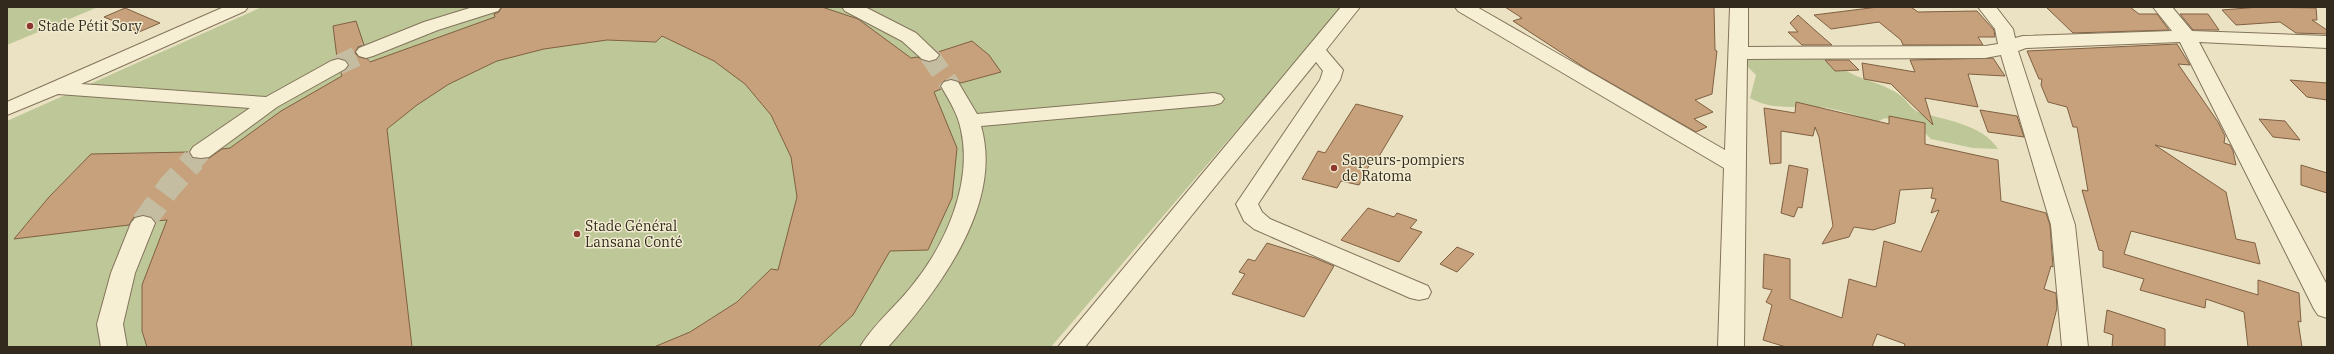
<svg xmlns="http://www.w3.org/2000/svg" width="2334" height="354" viewBox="0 0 2334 354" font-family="'IBM Plex Serif',serif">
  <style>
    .green { fill: #bdc797 }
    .building { fill: #c6a17b; stroke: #806042 }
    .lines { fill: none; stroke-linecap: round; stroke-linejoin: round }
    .minor-tunnel-far1 { stroke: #c5bda1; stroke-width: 20; stroke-dasharray: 20 10; stroke-linecap: butt }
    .minor-tunnel { stroke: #c5bda1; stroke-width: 24; stroke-dasharray: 24 12; stroke-linecap: butt }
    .minor-casing { stroke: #83745b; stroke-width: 2 }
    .minor { fill: #f6efd4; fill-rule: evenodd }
    .poi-dot { fill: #8d372f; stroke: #f2ecd1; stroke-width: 1.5 }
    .labels { text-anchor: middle; stroke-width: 3; stroke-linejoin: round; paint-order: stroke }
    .poi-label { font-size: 14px; fill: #332a1e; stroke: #f2ecd1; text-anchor: start }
  </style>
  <rect width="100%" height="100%" fill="#eae2c2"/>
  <path class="green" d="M7,7h91l-91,38z
    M262,7h1080l-291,340h-1044v-226z
    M1755,52l71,1c22,28 47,24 74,42 7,5 10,13 18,17 27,8 64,12 80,37l-25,-1 -42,-9 -12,-12 -34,-9 -8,4c-14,-4 -29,-10 -45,-13 -28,-6 -56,4 -82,-11l6,-23 -11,-11z"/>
  <path class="building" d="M502,7h320l36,12 53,39 6,-1 12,5 8,-2 3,-5 -2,-3 34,-11 17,14 12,17 -40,11 -10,-4 -7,2 -4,4 1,4 -7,3 23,56 -5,50 -24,52 -38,1 -37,64 -35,32h-164l36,-15 47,-30 34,-33 7,1 19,-73 -6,-40 -20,-42 -26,-31 -31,-23 -52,-25 -6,6 -49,-2 -63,9 -47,12 -48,23 -32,21 -30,24 25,218h-265l-5,-16v-46l25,-65 -12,1 -4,-4 -8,-2 -9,2 -5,8 -115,14 35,-42 42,-43 98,-2 4,6h16l13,-9 8,-1 51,-37 61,-35 -1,-3 9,-8 -5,-5 -8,-2 -4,-32 23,-5 8,24 -6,2 -3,6 4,4 9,2 2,3 125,-45 -1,-3 5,-2z
    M1505,7h209l1,43 2,1 -5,43 -17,6 18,12 -19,7 13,8 -11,5 -108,-62 -75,-49 9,-3z
    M1878,7h33l7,5 59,-1 17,19 1,7h-17l5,8h-80l-2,-5 -22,-18 -48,7 -17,-14z
    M2046,7h84l9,7h18l12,16 -96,3z
    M2259,7l57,1 1,12h-5l15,10v4l-31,-1 -16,-11 -44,3 -14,-15z
    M125,8l35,15 -21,9 -35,-15z
    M2180,14h28l11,16h-26z
    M1798,15l19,17 15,13h-30l-14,-13h10l-8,-9z
    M2177,44l13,21 -12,-1 40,58 7,14 -1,7 6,2 3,6 3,14 -81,-20 71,47 10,47 19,4 5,21 -129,-33 -7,23 134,41v-15l41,13 2,29 -3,-1 4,26h-54l-4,-35 -38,-13 -1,9 -65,-18 4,-11 -41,-12v-16l-4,-1 -17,-60 6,1 -11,-64h-4l-6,-20 -19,-5 -7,-17 1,-6h-3l-12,-28z
    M1993,58l12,18 -37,-2 10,33 -53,-9 8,27 -42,-41 -27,-5 -2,-16 53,9 -5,-12z
    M1825,60h24l10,10 -24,1z
    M2290,80l37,3v17l-20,-3z
    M1796,102l93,22v-8l36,7v21l73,16 3,41 45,12 4,12 3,42 -2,-1 -7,23 12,4 1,15 -10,39h-143l1,-3 -28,-10 -5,13h-86l-23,-7 9,-35 -6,-3 6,-12 -9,-2 1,-34 26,5v40l52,19 7,-39 27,8 8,-46 37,11 18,-42 -8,3 5,-14 -5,-1 2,-10 -33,2 -5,33 -22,7 -19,-3 -5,10 -27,7 11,-18 -14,-89 -4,-10 -2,9 -32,-5v32l-11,1 -6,-56 31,5z
    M1356,104l47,12 -25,42 -4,-2 -15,29 -18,-4 -4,7 -35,-9 16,-28 7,2z
    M1980,110l37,6 7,21 -36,-5z
    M2259,119l26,2 15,19 -27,-3z
    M1789,165l19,4 -6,39 -4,-1 -4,10 -13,-4z
    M2301,165l26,8v20l-26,-8z
    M1368,208l26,9 3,-4 20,7 -7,8 12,4 -23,30 -58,-22z
    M1267,243l48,15 19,8 -30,51 -72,-23 13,-20 -6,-2 9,-13 7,2z
    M1457,247l17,7 -17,18 -17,-8z
    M2107,310l58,19v18h-53l1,-12 -9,-3z"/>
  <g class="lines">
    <path class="minor-tunnel-far1" d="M929,55l22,31
      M338,65l28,-13
      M193,161l8,-9"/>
    <path class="minor-tunnel" d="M143,223l27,-37 24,-26"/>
    <defs>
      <path id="minor" d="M224,7h24l-3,4 -164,73 185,13 65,-36 7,-2 7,2 3,4 -3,4 -68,38 -68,50 -8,1 -8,-1 -3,-5 3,-5 57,-39 -192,-14 -51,21v-13z
        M473,7h28l-3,4 -60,19 -65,26 -7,2 -7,-2 -3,-4 3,-4 65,-26z
        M842,7h23l51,26 23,22 -3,4 -7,2 -7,-2 -20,-18 -57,-30z
        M1341,7h19l-34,43 17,20 -3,10 -82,124 4,8 8,7 158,67 3,6 -3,6 -9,2 -9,-2 -156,-69 -10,-8 -8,-17 84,-124 3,-9 -7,-9 -231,285h-27z
        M1455,7h22l248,143 5,-143h18v40l237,-1 13,-2 -3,-15 -17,-22h18l17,22 2,9 8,-2 149,-5 -19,-24h19l20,24 135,5v12l-128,-6 128,243v33l-9,-3 -4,-6 -134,-267 -154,6 -8,3 57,174 13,122h-26l-11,-122 -50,-170 -16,3 -238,1 -3,288h-26l6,-179 -266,-157z
        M951,80l7,2 19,32 237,-21 7,2 3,4 -3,4 -7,2 -233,21c23,79 -44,166 -93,221h-28c13,-22 35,-40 51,-60 34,-41 62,-103 50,-157 -3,-16 -12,-30 -20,-44l3,-4z
        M143,216l8,2 4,5 -20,50 -12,51 4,23h-26l-4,-23 14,-51 20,-50 4,-5z"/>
    </defs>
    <use href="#minor" class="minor-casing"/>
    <use href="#minor" class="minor"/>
  </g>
  <g class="poi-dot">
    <circle cx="30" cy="26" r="4"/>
    <circle cx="1334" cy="168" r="4"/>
    <circle cx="577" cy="234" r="4"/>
  </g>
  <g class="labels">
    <g class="poi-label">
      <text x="38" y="31">Stade Pétit Sory</text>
      <text x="1342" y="165">Sapeurs-pompiers<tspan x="1342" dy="16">de Ratoma</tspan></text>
      <text x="585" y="231">Stade Général<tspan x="585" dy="16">Lansana Conté</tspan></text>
    </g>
  </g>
  <rect width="2334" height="354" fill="none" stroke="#332a1e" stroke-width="16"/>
</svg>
